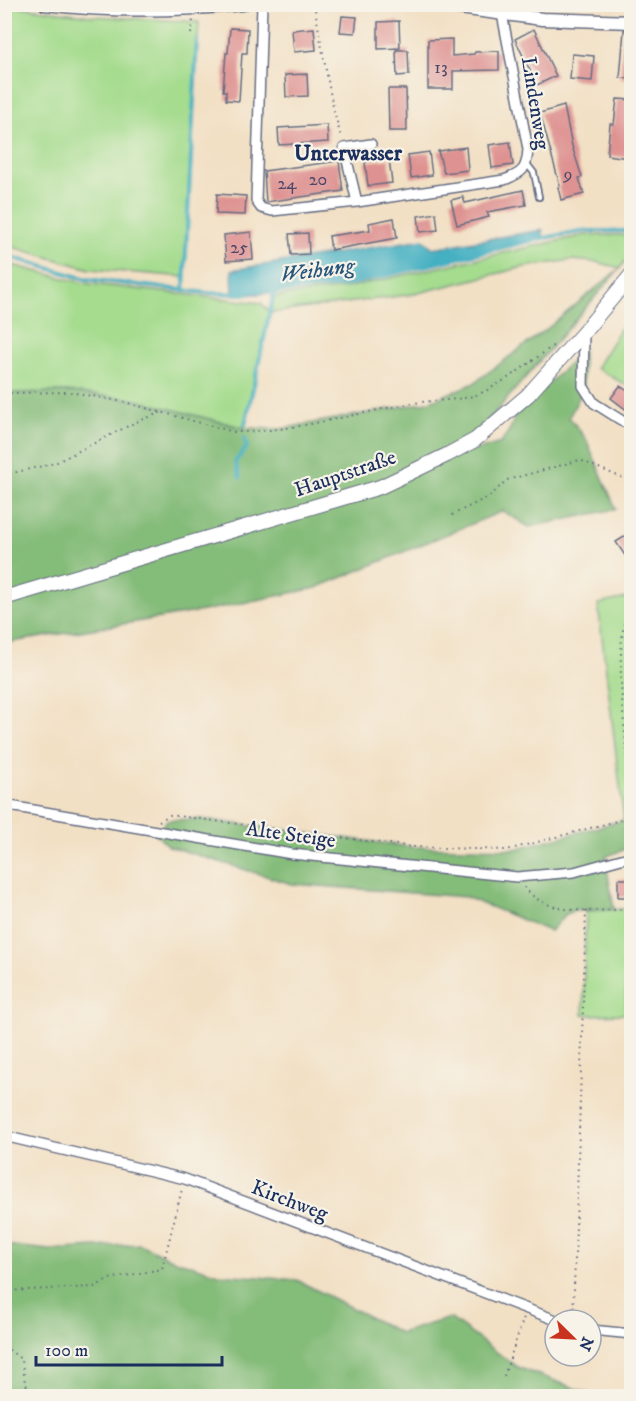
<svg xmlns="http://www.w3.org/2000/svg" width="636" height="1401" viewBox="0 0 636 1401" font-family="'IM FELL DW Pica',serif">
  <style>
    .green { fill: #a5dc8e; stroke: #608676; stroke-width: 1.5 }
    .forest { fill: #84bc79; stroke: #50766c; stroke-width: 1.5 }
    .water { fill: #44b0c2; stroke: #307090; stroke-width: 1.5 }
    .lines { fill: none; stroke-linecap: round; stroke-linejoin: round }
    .stream { stroke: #44b0c2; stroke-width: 4 }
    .building { fill: #de9291 }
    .service-casing { stroke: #666d82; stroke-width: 8 }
    .minor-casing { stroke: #666d82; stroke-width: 12 }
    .tertiary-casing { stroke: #666d82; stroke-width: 15 }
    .secondary-casing { stroke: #666d82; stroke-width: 16 }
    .path { stroke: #666d82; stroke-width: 2; stroke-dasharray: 1.5 4.5; stroke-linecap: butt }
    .service { stroke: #fff; stroke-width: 4.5 }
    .minor { stroke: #fff; stroke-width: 9 }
    .tertiary { stroke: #fff; stroke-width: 12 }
    .secondary { stroke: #fff; stroke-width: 14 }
    .labels { text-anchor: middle; stroke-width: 4.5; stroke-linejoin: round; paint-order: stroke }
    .number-label { font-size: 18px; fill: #4c486b }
    .street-label { font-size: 21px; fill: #1b2f5e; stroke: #f7f3e8 }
    .neighbourhood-label { font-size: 22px; font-weight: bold; fill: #1b2f5e; stroke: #f7f3e8 }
    .water-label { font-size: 22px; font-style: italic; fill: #27567c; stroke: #f7f3e8 }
  </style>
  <rect width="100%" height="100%" fill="#f7f3e8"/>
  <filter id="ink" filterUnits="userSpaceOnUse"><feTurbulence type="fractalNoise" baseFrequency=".0167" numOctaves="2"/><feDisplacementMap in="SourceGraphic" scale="12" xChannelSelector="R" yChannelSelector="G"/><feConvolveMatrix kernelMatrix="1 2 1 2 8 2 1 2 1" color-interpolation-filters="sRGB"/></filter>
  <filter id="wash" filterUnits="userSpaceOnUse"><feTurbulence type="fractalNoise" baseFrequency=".008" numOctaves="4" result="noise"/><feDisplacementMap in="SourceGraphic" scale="24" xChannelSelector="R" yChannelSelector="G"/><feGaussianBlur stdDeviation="1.35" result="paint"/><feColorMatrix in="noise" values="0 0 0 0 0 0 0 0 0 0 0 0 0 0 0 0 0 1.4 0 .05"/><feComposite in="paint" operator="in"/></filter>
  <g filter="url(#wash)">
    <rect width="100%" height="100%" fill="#f2e0c5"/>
    <path class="green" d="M5,5l87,11 107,6 -14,255 -95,-8 -85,-24z
      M585,235h47l-1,19 -11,14 -24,-6 -24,-2 -48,7 -110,27 -144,19 -26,115 -108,-28 -66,-8 -65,1 -1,-130 79,20 178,20 9,10 4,-16 71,-9z
      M631,312v76l-35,-20z
      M631,597h1l-1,229 -7,-6 -26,-216z
      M625,909l1,105 -43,1 3,-104z"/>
    <path class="forest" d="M620,268l-127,147 -31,39 39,-11 9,-14 6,-15 67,-63v39l-14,27 17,22 30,70 -87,18 -26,-16 -187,77 -113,23 -198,32 -1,-250 67,-1 65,8 108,28 36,1 148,-27 46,-19 74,-55z
      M200,819l212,28 103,2 109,-29 7,6 1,20 -27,11 9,52 -40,1 -9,5 -15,16 -84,-34 -174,-13 -124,-38 -11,-11 10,-15z
      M140,1244l29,14 50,16 78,6 103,53 50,-15 67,49 79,29h-591v-151l45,5z"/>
    <path class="water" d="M543,230v8l-197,47 -72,8 -41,2 -1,-25 191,-31 10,9z"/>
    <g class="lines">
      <path class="stream" d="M4,255l82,24 122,14 41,1
        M184,290l13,-250
        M271,293l75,-8 197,-47 42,-7h47
        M245,425l29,-132
        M240,478l-5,-16 12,-15 -3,-9"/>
    </g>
    <g id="blocks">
      <path class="building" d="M342,16l15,1 -2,16 -15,-1z
        M399,21l1,27 -22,1v-27z
        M230,28l18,1 -1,24h-5l-3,48 -13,-1v-9h-3l3,-38h2z
        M314,28l2,22 -22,2 -2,-22z
        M534,29l22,47 -19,9 -22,-46z
        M624,30h8v49l-12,-1z
        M452,39v17l22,-2 1,-2 24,-1v19l-46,1v18h-25v-49z
        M396,50h12l1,25 -12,1z
        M572,54l22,2 -2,25 -22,-2z
        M307,74l1,22 -22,1 -1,-22z
        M388,89h18l1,42h-18z
        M617,99l15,1v24l-4,34 -21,-3 3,-31h4z
        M564,106l8,40 10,31 -3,1 5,16 -23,6 -3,-13 2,-1 -20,-73z
        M327,125l1,17 -49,3 -1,-17z
        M510,142l3,23 -21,3 -3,-23z
        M466,147l2,23 -24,3 -6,-22z
        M429,152l3,23 -21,3 -3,-23z
        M389,159l3,24 -24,3 -3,-24z
        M339,161l4,30 -77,11 -2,-31z
        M523,190l3,15 -39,7 2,5 -32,8 -6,-25 12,-3 2,6z
        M217,194l29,2 -1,19 -29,-1z
        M436,213l2,17 -18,2 -2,-16z
        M394,218l3,20 -66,12 -2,-14 41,-6 -1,-7z
        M251,232l2,27 -27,2 -2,-26z
        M308,233l1,21 -18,1 -2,-21z
        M620,386l12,8v20l-21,-16z
        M632,532v34l-16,-24z
        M618,879h14v18h-14z"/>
    </g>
  </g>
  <g filter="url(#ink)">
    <use href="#blocks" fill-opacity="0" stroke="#666d82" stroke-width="1.5"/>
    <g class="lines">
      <defs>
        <path id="service" d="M527,164l7,9 5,24"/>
        <path id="minor" d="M262,4l-6,197 5,7 11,3 85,-9 147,-22c19,-7 23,-11 24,-31l-26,-135
          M357,202l-13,-54 27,-4
          M584,332l-1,54 11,17 38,24
          M4,805l288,49 225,23 57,-5 58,-16
          M4,1136l181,43 371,141
          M591,1330l41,4"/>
        <path id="tertiary" d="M45,4c66,8 132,7 198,0
          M430,4l112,15 90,3"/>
        <path id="secondary" d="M4,598l376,-111 67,-32 28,-15 53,-45 56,-63 48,-58"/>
      </defs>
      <use href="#service" class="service-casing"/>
      <use href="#minor" class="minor-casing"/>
      <use href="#tertiary" class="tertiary-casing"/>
      <use href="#secondary" class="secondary-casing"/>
      <path class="path" d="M314,4l18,99 9,34
        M191,34l2,-14
        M4,393l67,-1 53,10 110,30c61,0 121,-19 180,-29 20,-3 40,-2 59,-7 25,-8 60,-36 81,-51
        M4,475l51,-12 79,-40 28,-11
        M452,515l38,-19 17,-16 73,-20 52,22
        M632,601c-22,37 -6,142 0,187
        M159,821l11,-6 242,32 95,3 125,-33
        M4,828l1,-12
        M524,887c24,31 73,23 108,22
        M4,1291l90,-4 15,-8 53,-10 20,-80
        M573,1320l13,-409
        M4,1346l18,14 3,23 8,13
        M504,1376l20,-59"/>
      <use href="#service" class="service"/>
      <use href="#minor" class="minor"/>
      <use href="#tertiary" class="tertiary"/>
      <use href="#secondary" class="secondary"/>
    </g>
  </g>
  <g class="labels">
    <g class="number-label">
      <text x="441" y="73">13</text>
      <text x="568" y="180">9</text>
      <text x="318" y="185">20</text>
      <text x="287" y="189">24</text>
      <text x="239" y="253">25</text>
    </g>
    <g class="street-label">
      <text transform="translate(536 103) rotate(81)" y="7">Lindenweg</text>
      <text transform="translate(345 473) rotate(-19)" y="7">Hauptstraße</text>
      <text transform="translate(291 834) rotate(8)" y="7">Alte Steige</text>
      <text transform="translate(290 1200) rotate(21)" y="7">Kirchweg</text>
    </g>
    <g class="neighbourhood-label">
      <text x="348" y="160">Unterwasser</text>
    </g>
    <g class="water-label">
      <text transform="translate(317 269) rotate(-7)" y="8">Weihung</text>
    </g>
  </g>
  <rect width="636" height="1401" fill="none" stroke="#f7f3e8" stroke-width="24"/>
  <g transform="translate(573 1338) rotate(114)"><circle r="28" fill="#f7f3e8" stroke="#9fa5b1" stroke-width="1.5"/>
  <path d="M0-4.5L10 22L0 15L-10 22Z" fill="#c8321e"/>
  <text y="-9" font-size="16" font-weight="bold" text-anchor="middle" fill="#1b2f5e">N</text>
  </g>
  <path d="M36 1356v9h186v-9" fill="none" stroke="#1b2f5e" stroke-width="3"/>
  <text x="45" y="1356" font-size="18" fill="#1b2f5e" stroke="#f7f3e8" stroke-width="4.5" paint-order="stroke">100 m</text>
</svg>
